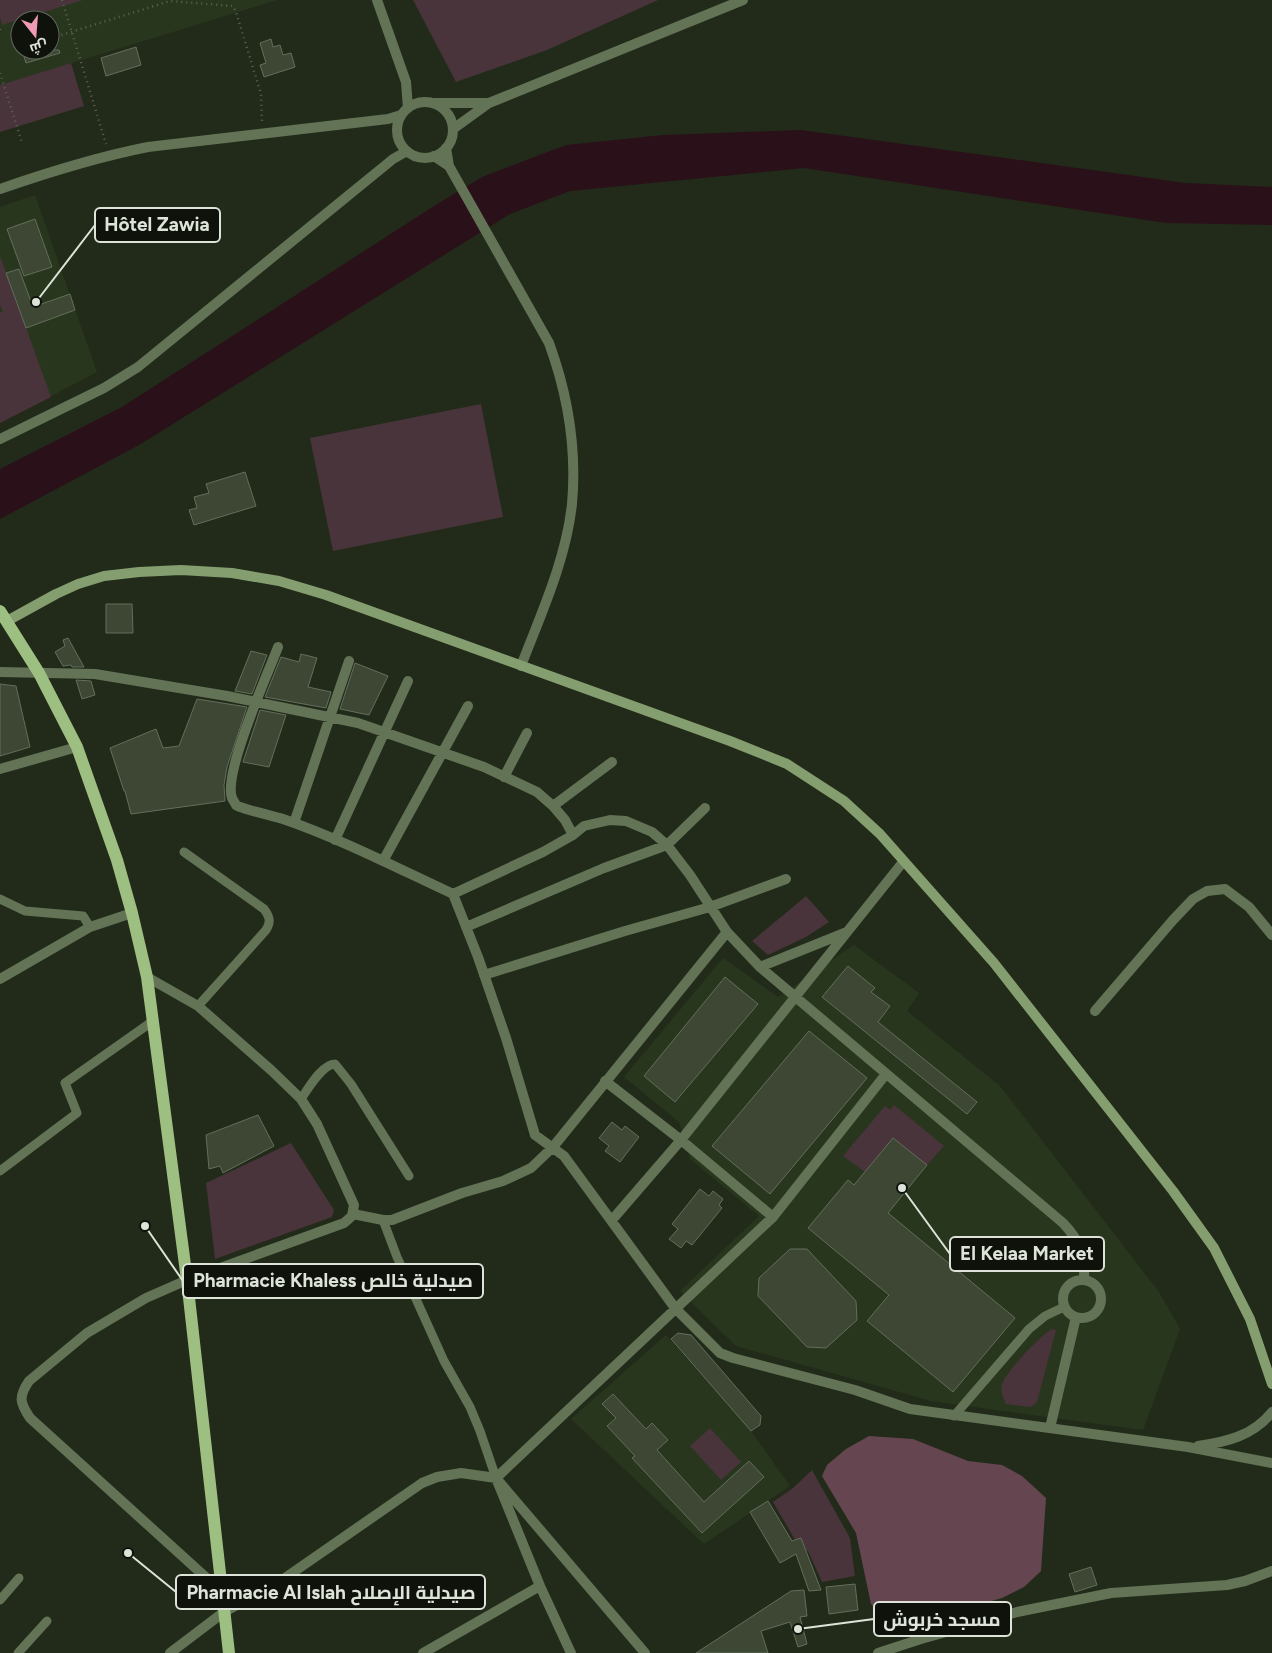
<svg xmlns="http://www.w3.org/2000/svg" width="1272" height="1653" viewBox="0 0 1272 1653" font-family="Figtree,Cairo,sans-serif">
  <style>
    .built { fill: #29361e; fill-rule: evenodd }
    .green { fill: #48343a }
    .forest { fill: #654650 }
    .water { fill: #2a1019 }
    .building { fill: #3d4734; stroke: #636e5b }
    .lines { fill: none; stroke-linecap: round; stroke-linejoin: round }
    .path { stroke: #5b6354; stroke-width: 2.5; stroke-dasharray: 1 4; stroke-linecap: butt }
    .service { stroke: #637356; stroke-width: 9 }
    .minor { stroke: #637356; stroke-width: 10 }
    .tertiary { stroke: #637356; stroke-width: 10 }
    .secondary { stroke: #859e6f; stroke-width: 10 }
    .primary { stroke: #9ebf82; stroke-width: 12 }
    .leader { fill: none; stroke: #dde3d8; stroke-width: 2 }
    .callout-dot { fill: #dde3d8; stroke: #0e120b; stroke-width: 2 }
    .callout { fill: #0e120b; stroke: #dde3d8; stroke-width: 2 }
    .callout-label { font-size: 19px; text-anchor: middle; font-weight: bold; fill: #dde3d8 }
  </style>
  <rect width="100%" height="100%" fill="#222b1a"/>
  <path class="built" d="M0,0h277l-277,85zM20,20h30v30h-30z
    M35,195l62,177 -97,51v-216z
    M854,945l65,48 -12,18 93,75 159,206 21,37 -37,101 -212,-29 -195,-55 -56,-55 79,-75 -69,-57 -11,-37 -55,-45 99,-119 55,39z
    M666,1335l85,96 39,55 -86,58 -133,-125z"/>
  <path class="green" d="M0,0h83l-81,25 -2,-8z
    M413,0h245l-111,50 -91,32z
    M71,63l13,43 -84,26v-47z
    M0,256l51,141 -51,26v-110l3,-2 -3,-6z
    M481,404l22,113 -170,34 -23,-113z
    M806,896l23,26 -23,15 -38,18 -16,-14z
    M894,1105l50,41 -17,19 -34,-27 -28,34 -22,-16 42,-50 5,4z
    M291,1143l43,67 -2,7 -117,42 -9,-76z
    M1052,1329l4,1 -19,72 -6,5 -25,-3c-2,-6 -6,-12 -4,-19 4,-14 38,-49 50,-56z
    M710,1428l31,34 -20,18 -31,-34z
    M812,1470l38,68 5,38 -33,6 -14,-31 -7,-1 -28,-48 20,-14z"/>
  <path class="forest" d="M869,1436l44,3 55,22 34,4 20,11 24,22 -5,73 -17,16 -22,11 -91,26 -25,-4 -15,-16 -15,-71 -34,-57 5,-11 19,-16z"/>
  <path class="water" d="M801,130l385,53 86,4v38l-106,-2 -362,-55 -234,23 -60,23 -371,231 -139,74v-50l122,-62 312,-201 48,-29 84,-32 97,-10z"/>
  <path class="building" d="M271,39l2,8 7,-2 3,10 8,-2 4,14 -31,10 -4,-12 6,-2 -6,-20z
    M136,47l5,18 -35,11 -5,-18z
    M22,50h37l1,3 -34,10z
    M35,219l17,48 -28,9 -17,-47z
    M19,269l14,38 37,-13 5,16 -49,18 -20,-55z
    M245,472l11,34 -62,19 -5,-15 8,-2 -3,-11 15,-4 -3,-9z
    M106,604h26l1,29h-27z
    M68,638l16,29h-12l-1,-2 -8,1 -8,-14 10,-6 -2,-6z
    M251,651l16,4 -15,39 -17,-3z
    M301,654l16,4 -9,29 23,5 -5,16 -61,-11 16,-40 18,5z
    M355,663l33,13 -19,39 -29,-6z
    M76,680l15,1 4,14 -13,4z
    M0,684l16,2 14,61 -30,9z
    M197,699l50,8 -20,60 -3,18 1,16 -94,13 -6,-23h-1l-14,-43 46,-19 7,19 16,-2z
    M260,710l26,5 -17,52 -26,-5z
    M848,966l27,22 -4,4 19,14 -12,16 99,80 -10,12 -145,-117z
    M725,977l33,27 -83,98 -31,-26z
    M809,1031l58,47 -97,116 -58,-48z
    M258,1115l16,31 -51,27 -3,-7 -11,3 -3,-34z
    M612,1122l10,8 3,-4 14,11 -19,25 -15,-11 4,-5 -10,-8z
    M893,1138l34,27 -39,48 127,105 -62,74 -86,-71 22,-26 -81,-67 40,-48 6,5z
    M700,1189l9,7 4,-5 10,8 -4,6 3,3 -30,37 -6,-4 -5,7 -12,-9 9,-10 -6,-5z
    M790,1249h17l49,52 1,19 -31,28 -19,-1 -49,-51 1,-18z
    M678,1333l13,2 70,81 -1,9 -9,6 -80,-92z
    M613,1394l33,35 6,-6 16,17 -11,10 47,52 45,-41 15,16 -62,56 -70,-75 3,-2 -28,-30 9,-8 -14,-14z
    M768,1501l24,40 9,-3 20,52 -12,1 -13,-37 -16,9 -30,-51z
    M1091,1567l6,18 -22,7 -6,-18z
    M855,1584l3,26 -29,4 -3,-27z
    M804,1590l3,26 -7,1 7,27 -9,3 -8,-25 -29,9 7,22h-72l95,-62z"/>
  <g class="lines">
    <path class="path" d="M62,0l44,144
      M0,29v2
      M52,38l118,-37 63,5 3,6 25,82 1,29
      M0,73l22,70"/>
    <path class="service" d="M184,852l80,57c6,8 7,13 2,21l-68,76
      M0,899l25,12 58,5 7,11
      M301,1099c7,-10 21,-35 34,-35l16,20 58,92
      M0,1171l77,-58 -12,-30 88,-62
      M383,1220l14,37 47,104 26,46 10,24 16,47
      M954,1416l75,-87 16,-13 19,-9
      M0,1600l19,-22
      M18,1653l29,-32"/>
    <path class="minor" d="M377,0l29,82 2,26
      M446,148l3,18 100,177c19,52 28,105 23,161 -6,56 -31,110 -51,162
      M434,156l15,10
      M278,647c-11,29 -55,126 -46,151 1,2 3,5 4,7 5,4 38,11 47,14 58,20 114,49 170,75l25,63 28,81 29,97 29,21 111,152 45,45 13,5 122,32 55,19 278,38 84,16
      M0,672l95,2 132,22 131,27 126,44 53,25 16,14 12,14 8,15 11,-9 26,-6 16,1 26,11 15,13 23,30 37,57 33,35 303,256c18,19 22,32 21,57
      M504,777l23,-44
      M553,806l59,-44
      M294,823l55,-162
      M335,840l73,-159
      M383,861l85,-155
      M453,894l90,-42 30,-17
      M466,927l138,-59 63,-23 38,-37
      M760,967l87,-35
      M484,975l141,-44 85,-24 76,-28
      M147,977l51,29 73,64 30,29 16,25 37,81 -2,11 -8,7 -157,57 -41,18 -59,35 -58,48c-11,16 -9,22 1,37l192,174
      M0,979l90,-52 42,-14
      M1095,1011l78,-91 20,-21 14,-8 18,-2 24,18 23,28
      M605,1081l76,59 92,77
      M353,1214l30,6h9l70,-27 41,-12 28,-13 22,-21 174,-215
      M612,1220l69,-80 222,-278
      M1063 1299a19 19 0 1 1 38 0a19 19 0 1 1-38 0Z
      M1050,1428l26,-111
      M1198,1446c28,-4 55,-10 74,-34
      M170,1653l54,-41 58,-32 140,-97 15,-6 24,-4 35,5 149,175
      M423,1653l117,-67
      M571,1653l-31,-67 -44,-108 277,-261 113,-143
      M878,1653l43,-14 96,-27 94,-19 116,-8 18,-4 27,-10"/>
    <path class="tertiary" d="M397 130a28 28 0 1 1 56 0a28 28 0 1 1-56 0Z
      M435,103h54
      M453,129l36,-26 254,-103
      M0,189c49,-17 97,-32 148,-42l240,-28 13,-4
      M0,439l104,-51 34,-21 255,-208 14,-8
      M0,769l77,-22"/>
    <path class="secondary" d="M7,621l49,-27 22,-10 26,-8 35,-4 42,-2 51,3 47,8 47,14 404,146 57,23 57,37 36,33 114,129 179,228 41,57 36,71 22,65"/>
    <path class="primary" d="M0,611l39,62 38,74 40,113 15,53 15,64 40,303 42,373"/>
  </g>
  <path class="leader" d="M36 302L95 225M902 1188L950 1254M145 1226L183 1281M128 1553L176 1592M798 1629L874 1619"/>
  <g class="callout-dot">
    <circle cx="36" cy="302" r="5"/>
    <circle cx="902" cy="1188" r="5"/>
    <circle cx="145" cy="1226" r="5"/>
    <circle cx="128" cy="1553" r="5"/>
    <circle cx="798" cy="1629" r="5"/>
  </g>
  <g class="callout">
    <rect x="95" y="208" width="125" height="34" rx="5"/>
    <rect x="950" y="1237" width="154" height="34" rx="5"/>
    <rect x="183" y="1264" width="300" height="34" rx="5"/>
    <rect x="176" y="1575" width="309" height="34" rx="5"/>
    <rect x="874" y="1602" width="137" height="34" rx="5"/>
  </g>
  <g class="callout-label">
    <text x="157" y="231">Hôtel Zawia</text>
    <text x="1027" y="1260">El Kelaa Market</text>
    <text x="333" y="1287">Pharmacie Khaless صيدلية خالص</text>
    <text x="331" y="1599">Pharmacie Al Islah صيدلية الإصلاح</text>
    <text x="942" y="1626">مسجد خربوش</text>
  </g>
  <g transform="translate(35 35) rotate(163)"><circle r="24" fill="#0e120b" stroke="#61665d"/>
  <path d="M0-4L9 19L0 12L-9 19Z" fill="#f09ab5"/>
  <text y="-8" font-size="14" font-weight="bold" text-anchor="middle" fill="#dde3d8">ش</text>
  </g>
</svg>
